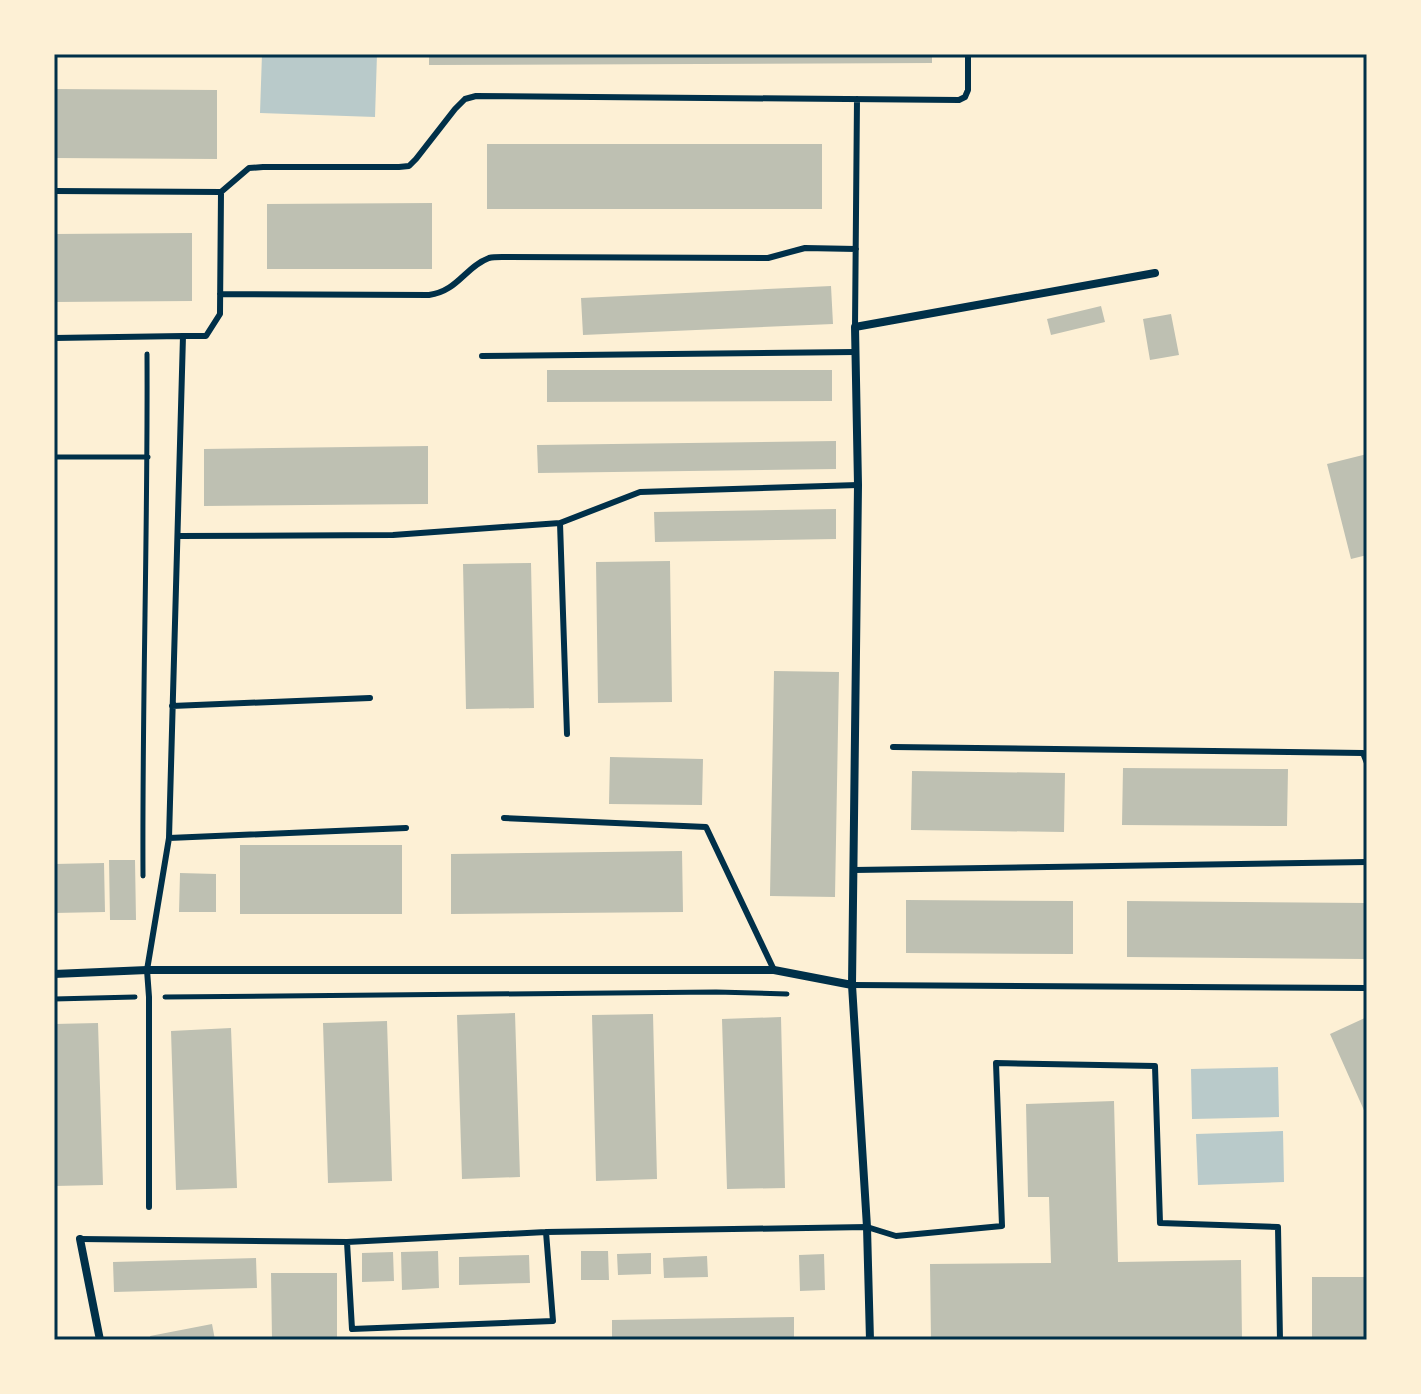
<svg xmlns="http://www.w3.org/2000/svg" width="1421" height="1394" viewBox="0 0 1421 1394" font-family="Arial,sans-serif">
  <style>
    .green { fill: #b9caca }
    .building { fill: #bec0b2 }
    .lines { fill: none; stroke-linecap: round; stroke-linejoin: round }
    .path { stroke: #003049; stroke-width: 5 }
    .service { stroke: #003049; stroke-width: 6 }
    .minor { stroke: #003049; stroke-width: 8 }
    .neatline { fill: none; stroke: #003049; stroke-width: 3 }
  </style>
  <rect width="100%" height="100%" fill="#fdf0d5"/>
  <path class="green" d="M262,54h115l-2,63 -115,-4z
    M1278,1067l1,50 -87,2 -1,-50z
    M1283,1131l1,51 -86,3 -2,-51z"/>
  <path class="building" d="M429,54h503v9l-503,2z
    M54,89l163,1v69l-163,-1z
    M487,144h335v65h-335z
    M432,203v66h-165v-65z
    M192,233v68l-138,1v-68z
    M831,286l2,38 -250,11 -2,-37z
    M1101,306l4,16 -54,13 -4,-16z
    M1171,314l8,41 -29,5 -7,-41z
    M547,370h285v31l-285,1z
    M836,441v28l-298,4 -1,-28z
    M428,446v58l-224,2v-57z
    M1367,454v101l-16,4 -24,-95z
    M836,509v30l-181,3 -1,-30z
    M670,561l2,141 -74,1 -2,-141z
    M531,563l3,145 -68,1 -3,-145z
    M774,671l65,1 -4,225 -65,-1z
    M610,757l93,2 -1,46 -93,-1z
    M1123,768l165,1 -1,57 -165,-1z
    M912,771l153,2 -1,59 -153,-2z
    M240,845h162v69h-162z
    M682,851l1,61 -232,2v-60z
    M109,860h26l1,60h-26z
    M104,863l1,49 -51,1v-49z
    M180,873l36,1v38h-37z
    M906,900l167,1v53l-167,-1z
    M1127,901l238,2 -1,56 -237,-2z
    M515,1013l5,164 -58,2 -5,-164z
    M653,1014l4,165 -61,2 -4,-166z
    M781,1017l4,171 -58,1 -5,-170z
    M1367,1017v100l-37,-83z
    M387,1021l5,160 -64,2 -5,-160z
    M98,1023l5,162 -49,1v-162z
    M231,1028l6,160 -61,2 -5,-159z
    M1114,1101l4,161 123,-2 1,80h-311l-1,-76 121,-1 -2,-66h-21l-2,-93z
    M438,1251l1,37 -37,2 -1,-38z
    M581,1251h27l1,29h-28z
    M393,1252l1,29 -32,1v-29z
    M651,1253v21l-33,1 -1,-21z
    M824,1254l1,36 -25,1 -1,-36z
    M529,1255l1,28 -71,2v-28z
    M707,1256l1,21 -44,1 -1,-20z
    M256,1258l1,30 -143,4 -1,-30z
    M271,1273h66v67h-65z
    M1312,1277h55v62l-55,-1z
    M794,1317v23h-182v-20z
    M212,1324l3,16h-64l-1,-4z"/>
  <g class="lines">
    <path class="path" d="M54,448v15
      M55,457h93
      M143,876c-1,-174 5,-348 4,-522
      M165,997l551,-5 71,2
      M54,999l81,-2"/>
    <path class="service" d="M54,191l167,1 28,-24 14,-1h136l10,-1 7,-7 39,-50 10,-10 11,-3 483,4 6,-3 3,-7v-36
      M220,294l209,1c29,-4 36,-28 60,-37 4,-1 9,-1 13,-1l266,1 37,-10 51,1
      M855,327l2,-228
      M183,336h23l14,-22 1,-122
      M54,338l129,-2 -14,502 -22,132 2,27v210
      M482,356l373,-4
      M178,536l215,-1 167,-12
      M172,706l198,-8
      M567,734l-7,-211 80,-31 218,-7
      M893,747l470,6 4,10
      M504,818l202,9 68,143
      M169,838l237,-10
      M854,870l513,-8
      M852,985l515,3
      M80,1239l267,3 199,-10 321,-5 29,9 106,-10 -6,-163 159,3 5,157 118,4 2,113
      M347,1242l5,87 201,-8 -7,-89"/>
    <path class="minor" d="M54,974l93,-4h627l78,15
      M80,1239l20,101
      M870,1340l-3,-113 -15,-242 6,-500 -3,-158 300,-54"/>
  </g>
  <rect width="1421" height="1394" fill="none" stroke="#fdf0d5" stroke-width="112"/>
  <rect x="56" y="56" width="1309" height="1282" class="neatline"/>
</svg>
